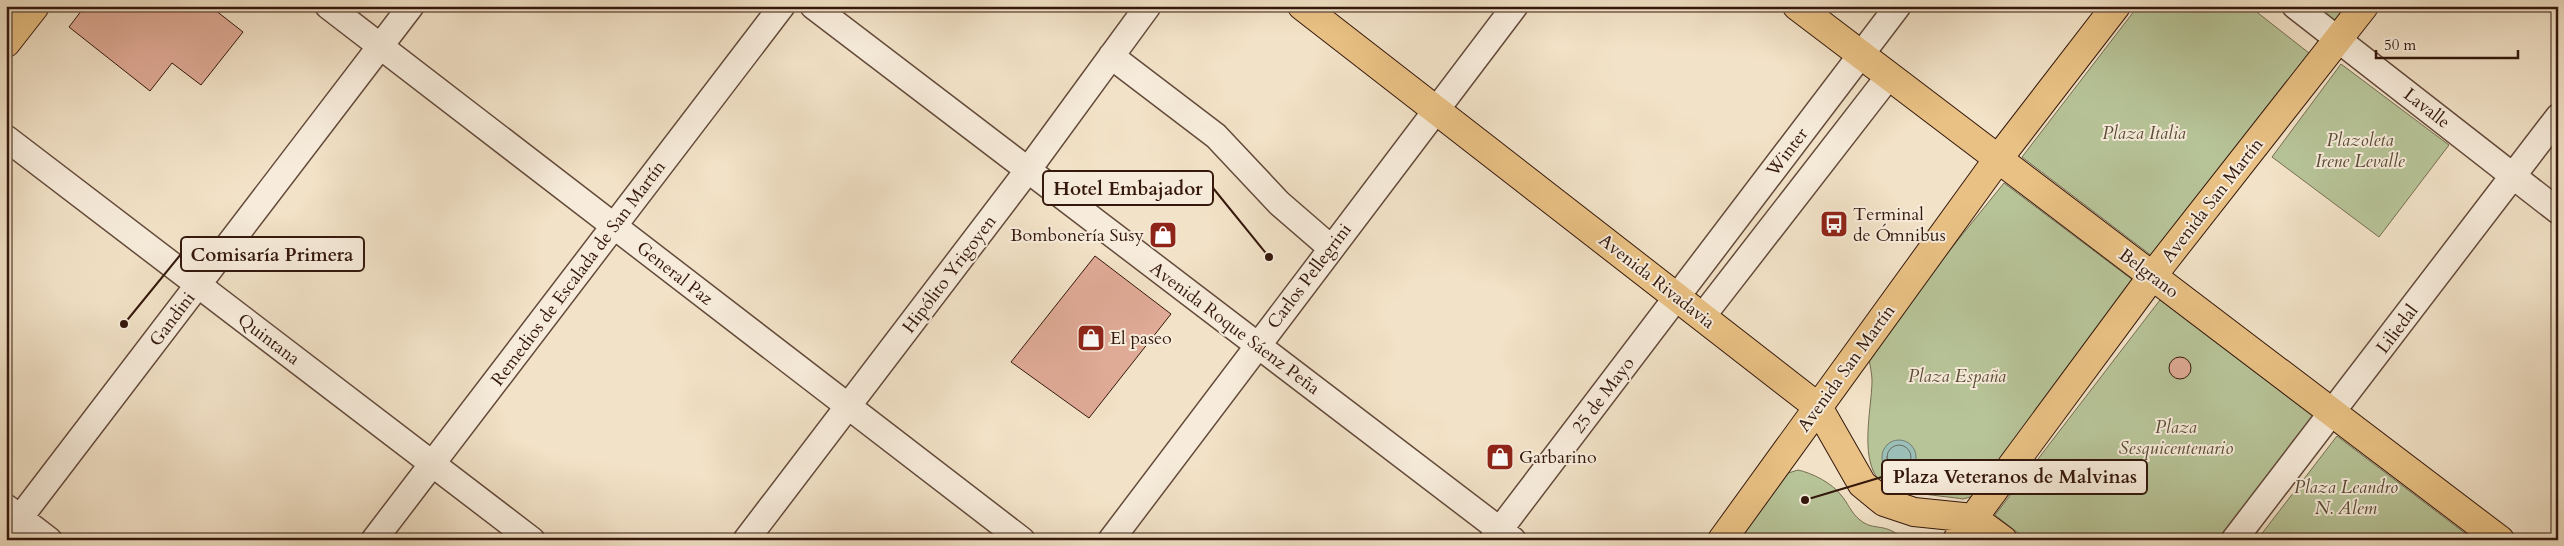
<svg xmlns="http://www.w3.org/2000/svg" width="2564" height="546" viewBox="0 0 2564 546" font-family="Cardo,serif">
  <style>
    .green { fill: #b7c498; stroke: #766e52 }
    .water { fill: #9bbeb6; stroke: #727c72 }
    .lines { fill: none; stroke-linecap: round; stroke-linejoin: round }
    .shore { stroke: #686b61; stroke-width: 1 }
    .building { fill: #dfaa96; stroke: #34180c }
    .minor-casing { stroke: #644a3b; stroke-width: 28 }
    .major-casing { stroke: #34180c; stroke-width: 30 }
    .minor { stroke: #f7ecdb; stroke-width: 25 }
    .major { stroke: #e9c184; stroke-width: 28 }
    .labels { text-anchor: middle; stroke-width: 4; stroke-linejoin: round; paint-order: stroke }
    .street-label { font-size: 18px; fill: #34180c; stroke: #f7ecdb }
    .park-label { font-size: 18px; font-style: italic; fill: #5b4c36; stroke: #f7ecdb }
    .poi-label { font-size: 18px; fill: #34180c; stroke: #f7ecdb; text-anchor: start }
    .leader { fill: none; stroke: #34180c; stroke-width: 2 }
    .callout-dot { fill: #34180c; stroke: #f7ecdb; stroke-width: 2 }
    .callout { fill: #f7ecdb; stroke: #34180c; stroke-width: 2 }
    .callout-label { font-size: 19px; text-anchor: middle; font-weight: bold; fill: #34180c }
  </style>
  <rect width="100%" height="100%" fill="#f2e2c7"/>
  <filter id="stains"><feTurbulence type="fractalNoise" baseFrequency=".004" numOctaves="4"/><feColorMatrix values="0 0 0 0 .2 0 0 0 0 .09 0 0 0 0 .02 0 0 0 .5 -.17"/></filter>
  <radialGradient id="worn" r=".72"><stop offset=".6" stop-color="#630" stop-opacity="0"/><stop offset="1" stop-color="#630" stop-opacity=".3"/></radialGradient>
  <path class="green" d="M2138,6h111l60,47 -157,203 -130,-99z
    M2303,6h43l-16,21z
    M2341,64l108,81 -70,92 -107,-80z
    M2004,183l130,98 -160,215 -11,3c-18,-3 -66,-6 -79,-15 -27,-18 -12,-76 -12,-103 0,-11 -4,-20 -3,-31z
    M2160,300l154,117 -93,123h-194l-32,-25z
    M2337,436l137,104h-217z
    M1798,470c14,3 34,13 43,25 7,8 10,18 19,25 14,12 25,1 44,20h-165l46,-66z"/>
  <path class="water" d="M1882 457a17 17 0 1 1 34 0a17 17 0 1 1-34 0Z"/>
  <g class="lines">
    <path class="shore" d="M1887 457a12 12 0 1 1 24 0a12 12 0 1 1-24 0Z"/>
  </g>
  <path class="building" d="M85,6h125l33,26 -42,53 -29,-22 -22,28 -81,-64z
    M1095,256l76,58 -82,104 -78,-56z
    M2169 368a11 11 0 1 1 22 0a11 11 0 1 1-22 0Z"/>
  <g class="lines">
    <defs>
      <path id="minor" d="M328,6l694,534
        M813,6l700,534
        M2295,6l263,205
        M1111,56l105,80 63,67 52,45
        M6,138l526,402
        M1702,317l187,-241
        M6,507l43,33
        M6,536l405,-530
        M374,540l408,-534
        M746,540l282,-370 120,-164
        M1111,540l404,-534
        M1492,540l406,-534
        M2234,540l324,-423"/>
      <path id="major" d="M1302,6l516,401 44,77 22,18 30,10 59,6 30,22
        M1797,6l703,534
        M6,43l29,-37
        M1722,540l276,-381 118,-153
        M1957,540l196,-265 211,-269"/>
    </defs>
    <use href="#minor" class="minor-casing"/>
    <use href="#major" class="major-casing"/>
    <use href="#minor" class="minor"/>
    <use href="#major" class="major"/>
  </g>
  <defs>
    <symbol id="bus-square" viewBox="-11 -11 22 22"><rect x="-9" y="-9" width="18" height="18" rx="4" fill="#8f2418" stroke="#f7ecdb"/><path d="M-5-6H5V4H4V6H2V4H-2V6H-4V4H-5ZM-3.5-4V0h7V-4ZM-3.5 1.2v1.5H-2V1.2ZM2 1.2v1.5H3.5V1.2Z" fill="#fff"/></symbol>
    <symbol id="shop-square" viewBox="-11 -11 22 22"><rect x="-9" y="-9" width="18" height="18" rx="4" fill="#8f2418" stroke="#f7ecdb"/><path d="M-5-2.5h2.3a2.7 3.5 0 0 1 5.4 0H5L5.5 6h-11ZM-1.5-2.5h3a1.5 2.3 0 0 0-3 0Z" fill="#fff"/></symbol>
  </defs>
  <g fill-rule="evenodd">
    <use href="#bus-square" x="1818" y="208" width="32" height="32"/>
    <use href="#shop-square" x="1147" y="219" width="32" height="32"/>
    <use href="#shop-square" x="1075" y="322" width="32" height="32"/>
    <use href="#shop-square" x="1484" y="441" width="32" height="32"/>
  </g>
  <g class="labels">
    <g class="street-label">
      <text transform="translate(2427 108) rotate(38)" y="6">Lavalle</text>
      <text transform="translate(1787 152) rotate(-53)" y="6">Winter</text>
      <text transform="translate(2212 200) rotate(-52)" y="6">Avenida San Martín</text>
      <text transform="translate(578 273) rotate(-53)" y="6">Remedios de Escalada de San Martín</text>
      <text transform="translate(675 273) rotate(38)" y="6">General Paz</text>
      <text transform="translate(2149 273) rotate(37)" y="6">Belgrano</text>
      <text transform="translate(949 274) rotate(-53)" y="6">Hipólito Yrigoyen</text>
      <text transform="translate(1309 276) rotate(-53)" y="6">Carlos Pellegrini</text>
      <text transform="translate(1657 281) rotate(38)" y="6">Avenida Rivadavia</text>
      <text transform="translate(172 319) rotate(-53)" y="6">Gandini</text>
      <text transform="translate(1235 328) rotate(37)" y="6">Avenida Roque Sáenz Peña</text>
      <text transform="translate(2397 329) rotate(-53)" y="6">Liliedal</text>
      <text transform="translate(269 339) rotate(37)" y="6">Quintana</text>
      <text transform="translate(1846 368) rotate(-54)" y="6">Avenida San Martín</text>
      <text transform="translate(1603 395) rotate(-53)" y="6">25 de Mayo</text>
    </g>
    <g class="park-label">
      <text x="2144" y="139">Plaza Italia</text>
      <text x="2360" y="146">Plazoleta<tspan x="2360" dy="21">Irene Levalle</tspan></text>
      <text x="1957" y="382">Plaza España</text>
      <text x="2176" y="433">Plaza<tspan x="2176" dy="21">Sesquicentenario</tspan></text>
      <text x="2346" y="493">Plaza Leandro<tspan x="2346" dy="21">N. Alem</tspan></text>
    </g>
    <g class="poi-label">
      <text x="1853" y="220">Terminal<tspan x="1853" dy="21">de Ómnibus</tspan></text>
      <text x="1144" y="241" text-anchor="end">Bombonería Susy</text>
      <text x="1110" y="344">El paseo</text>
      <text x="1519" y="463">Garbarino</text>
    </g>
  </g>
  <path class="leader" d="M1269 257L1213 188M124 324L181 254M1805 500L1882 477"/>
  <g class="callout-dot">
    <circle cx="1269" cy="257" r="5"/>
    <circle cx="124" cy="324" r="5"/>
    <circle cx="1805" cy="500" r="5"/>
  </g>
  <g class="callout">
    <rect x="1043" y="171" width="170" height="34" rx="5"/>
    <rect x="181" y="237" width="183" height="34" rx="5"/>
    <rect x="1882" y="460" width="265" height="34" rx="5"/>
  </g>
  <g class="callout-label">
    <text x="1128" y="195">Hotel Embajador</text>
    <text x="272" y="261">Comisaría Primera</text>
    <text x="2015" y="483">Plaza Veteranos de Malvinas</text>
  </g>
  <rect width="2564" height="546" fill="none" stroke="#f2e2c7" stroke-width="25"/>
  <rect x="8" y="8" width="2549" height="531" fill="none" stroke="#34180c" stroke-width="2.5"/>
  <rect x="12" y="12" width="2539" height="521" fill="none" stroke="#34180c"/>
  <path d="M2376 50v8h142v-8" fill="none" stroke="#34180c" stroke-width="2.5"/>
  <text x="2384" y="50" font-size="15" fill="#34180c" stroke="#f7ecdb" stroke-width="4" paint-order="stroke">50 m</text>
  <rect width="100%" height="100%" filter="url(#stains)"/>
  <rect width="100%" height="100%" fill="url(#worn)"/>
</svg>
